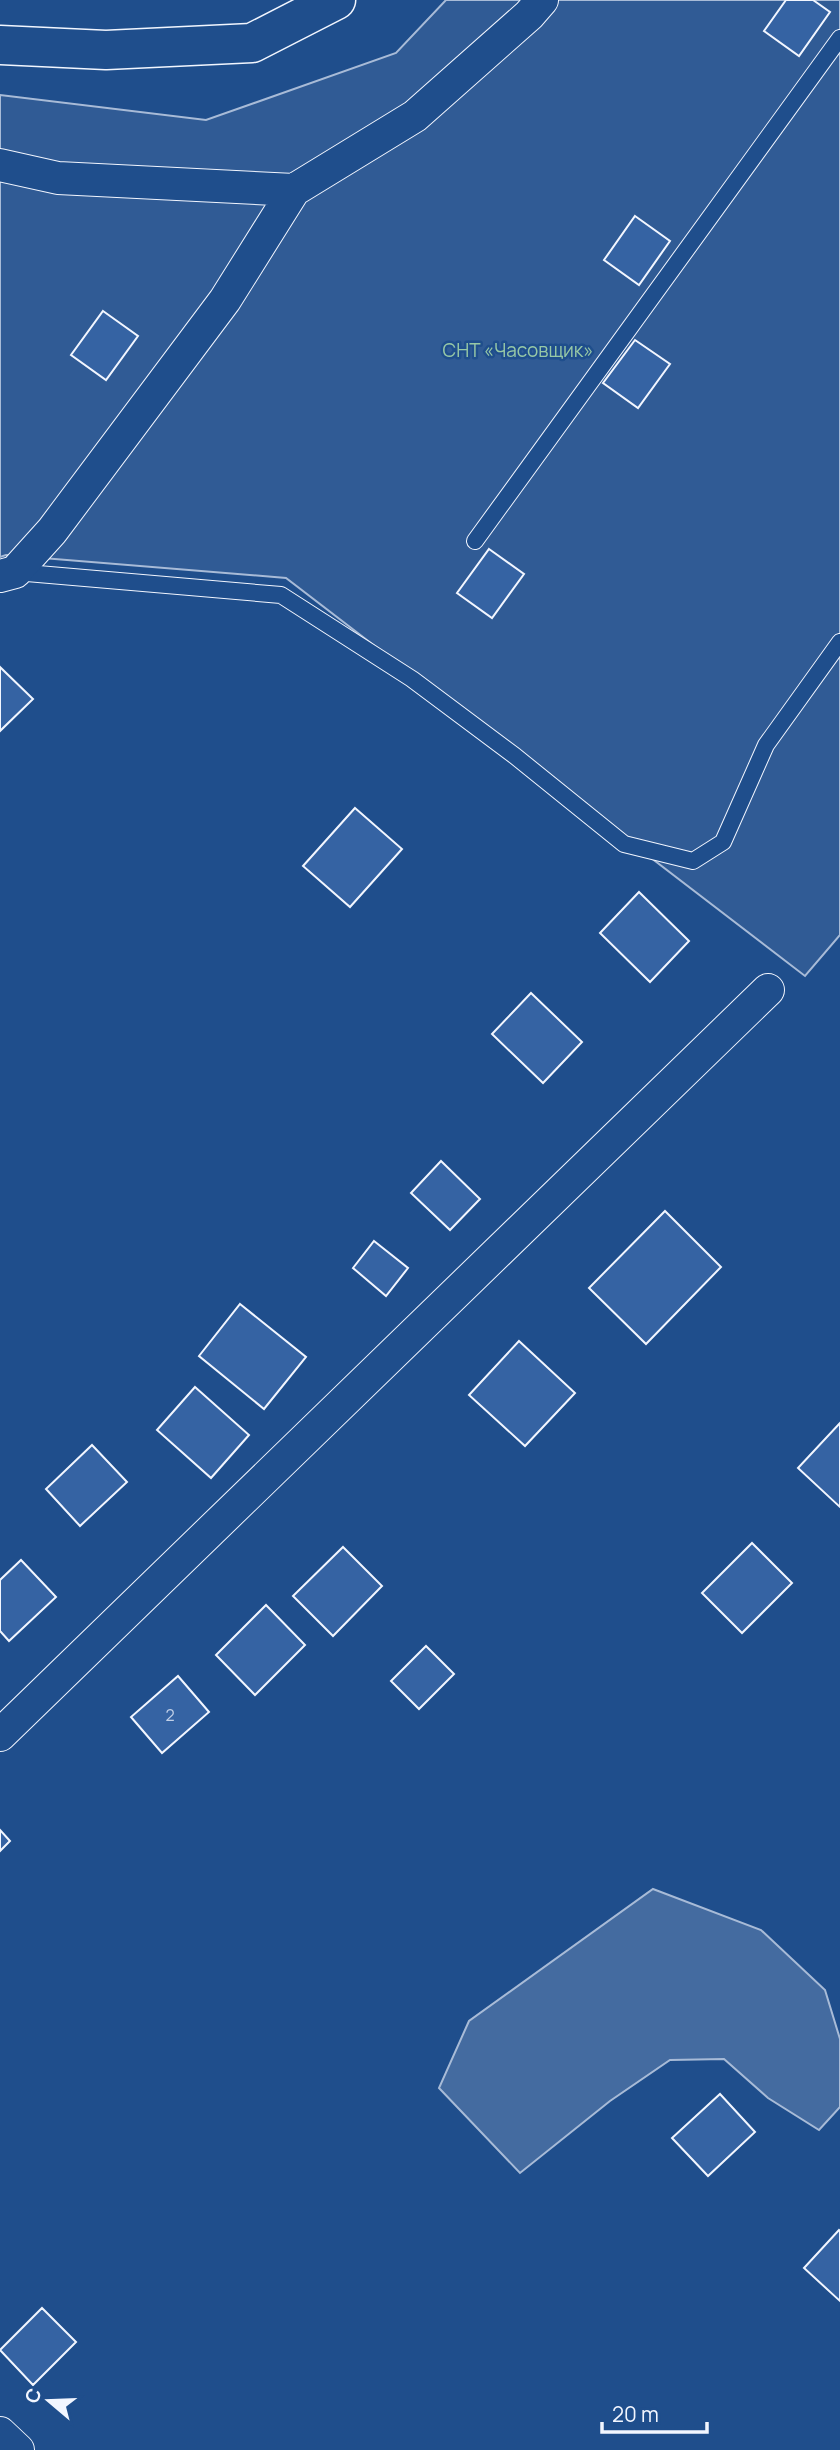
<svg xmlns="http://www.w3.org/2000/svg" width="840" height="2450" viewBox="0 0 840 2450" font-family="Manrope,sans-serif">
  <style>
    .built { fill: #305b95; stroke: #a8bbd7; stroke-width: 2 }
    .water { fill: #446ba0; stroke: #a8bbd7; stroke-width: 2 }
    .building { fill: #3563a3; stroke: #f2f6ff; stroke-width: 2 }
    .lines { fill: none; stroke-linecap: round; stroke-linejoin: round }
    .service-casing { stroke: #f2f6ff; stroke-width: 18 }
    .minor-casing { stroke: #f2f6ff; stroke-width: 34 }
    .secondary-casing { stroke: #f2f6ff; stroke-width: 41 }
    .service { stroke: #1f4e8c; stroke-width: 16 }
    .minor { stroke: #1f4e8c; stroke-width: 32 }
    .secondary { stroke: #1f4e8c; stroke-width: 38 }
    .labels { text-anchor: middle; stroke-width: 5; stroke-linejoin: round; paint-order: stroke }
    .number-label { font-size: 16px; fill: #c3d1e8 }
    .park-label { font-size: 19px; fill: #97c8a6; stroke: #1f4e8c }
  </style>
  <rect width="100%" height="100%" fill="#1f4e8c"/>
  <path class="built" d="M446,0h394v935l-35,41 -519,-398 -280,-23 -6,2v-462l206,25 190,-67z"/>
  <path class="water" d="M653,1889l108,41 64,60 15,49v68l-21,23 -51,-32 -44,-39 -54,1 -60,41 -90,72 -81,-85 30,-67z"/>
  <path class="building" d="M786,0h27l17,12 -31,44 -35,-25z
    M635,216l35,25 -31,44 -35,-25z
    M103,311l35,25 -32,44 -35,-25z
    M635,340l35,24 -32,44 -35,-25z
    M489,549l35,25 -32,44 -35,-25z
    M0,667l33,32 -33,32z
    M355,808l47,41 -52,58 -47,-41z
    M639,892l50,49 -39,41 -50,-49z
    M531,993l51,49 -39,41 -51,-49z
    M441,1161l39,38 -30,31 -39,-37z
    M665,1211l56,56 -75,77 -57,-56z
    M374,1241l34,27 -22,28 -33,-28z
    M240,1304l66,53 -42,52 -65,-53z
    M519,1341l56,52 -50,53 -56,-51z
    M195,1387l54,48 -38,43 -54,-48z
    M840,1423v84l-42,-39z
    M92,1445l35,37 -47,44 -34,-37z
    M752,1543l40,40 -50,50 -40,-40z
    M343,1547l39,39 -49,50 -40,-40z
    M21,1560l35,37 -47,44 -9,-10v-51z
    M266,1605l39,40 -50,50 -39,-40z
    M426,1646l28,28 -35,35 -28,-28z
    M178,1676l31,36 -47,41 -31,-36z
    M0,1830l10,11 -10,10z
    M720,2094l35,38 -47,44 -36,-38z
    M839,2230l1,1v70l-36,-33z
    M42,2308l34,34 -43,43 -33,-35z"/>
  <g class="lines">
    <defs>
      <path id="service" d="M475,541l365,-503
        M15,572l266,23 131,84 103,77 109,88 69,17 30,-19 43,-97 74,-103"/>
      <path id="minor" d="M0,165l58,13 236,12
        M0,576l15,-4 37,-41 173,-231 69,-110 121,-74 114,-101 13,-15
        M0,1735l768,-745
        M0,2433l18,17"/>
      <path id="secondary" d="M0,45l106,5 146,-7 84,-43"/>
    </defs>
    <use href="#service" class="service-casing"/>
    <use href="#minor" class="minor-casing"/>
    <use href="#secondary" class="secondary-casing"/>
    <use href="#service" class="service"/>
    <use href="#minor" class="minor"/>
    <use href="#secondary" class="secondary"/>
  </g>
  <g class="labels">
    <g class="number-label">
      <text x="170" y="1721">2</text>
    </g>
    <g class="park-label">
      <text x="518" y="357">СНТ «Часовщик»</text>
    </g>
  </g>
  <g transform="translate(49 2401) rotate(289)" stroke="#1f4e8c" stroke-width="5" paint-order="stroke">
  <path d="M0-5L12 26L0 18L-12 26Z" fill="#f2f6ff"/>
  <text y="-10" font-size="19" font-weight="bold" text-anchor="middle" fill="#f2f6ff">С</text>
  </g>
  <path d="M602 2422v10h105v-10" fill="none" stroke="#f2f6ff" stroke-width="3.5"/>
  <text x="612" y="2422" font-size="21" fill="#f2f6ff" stroke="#1f4e8c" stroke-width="5" paint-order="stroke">20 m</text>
</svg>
